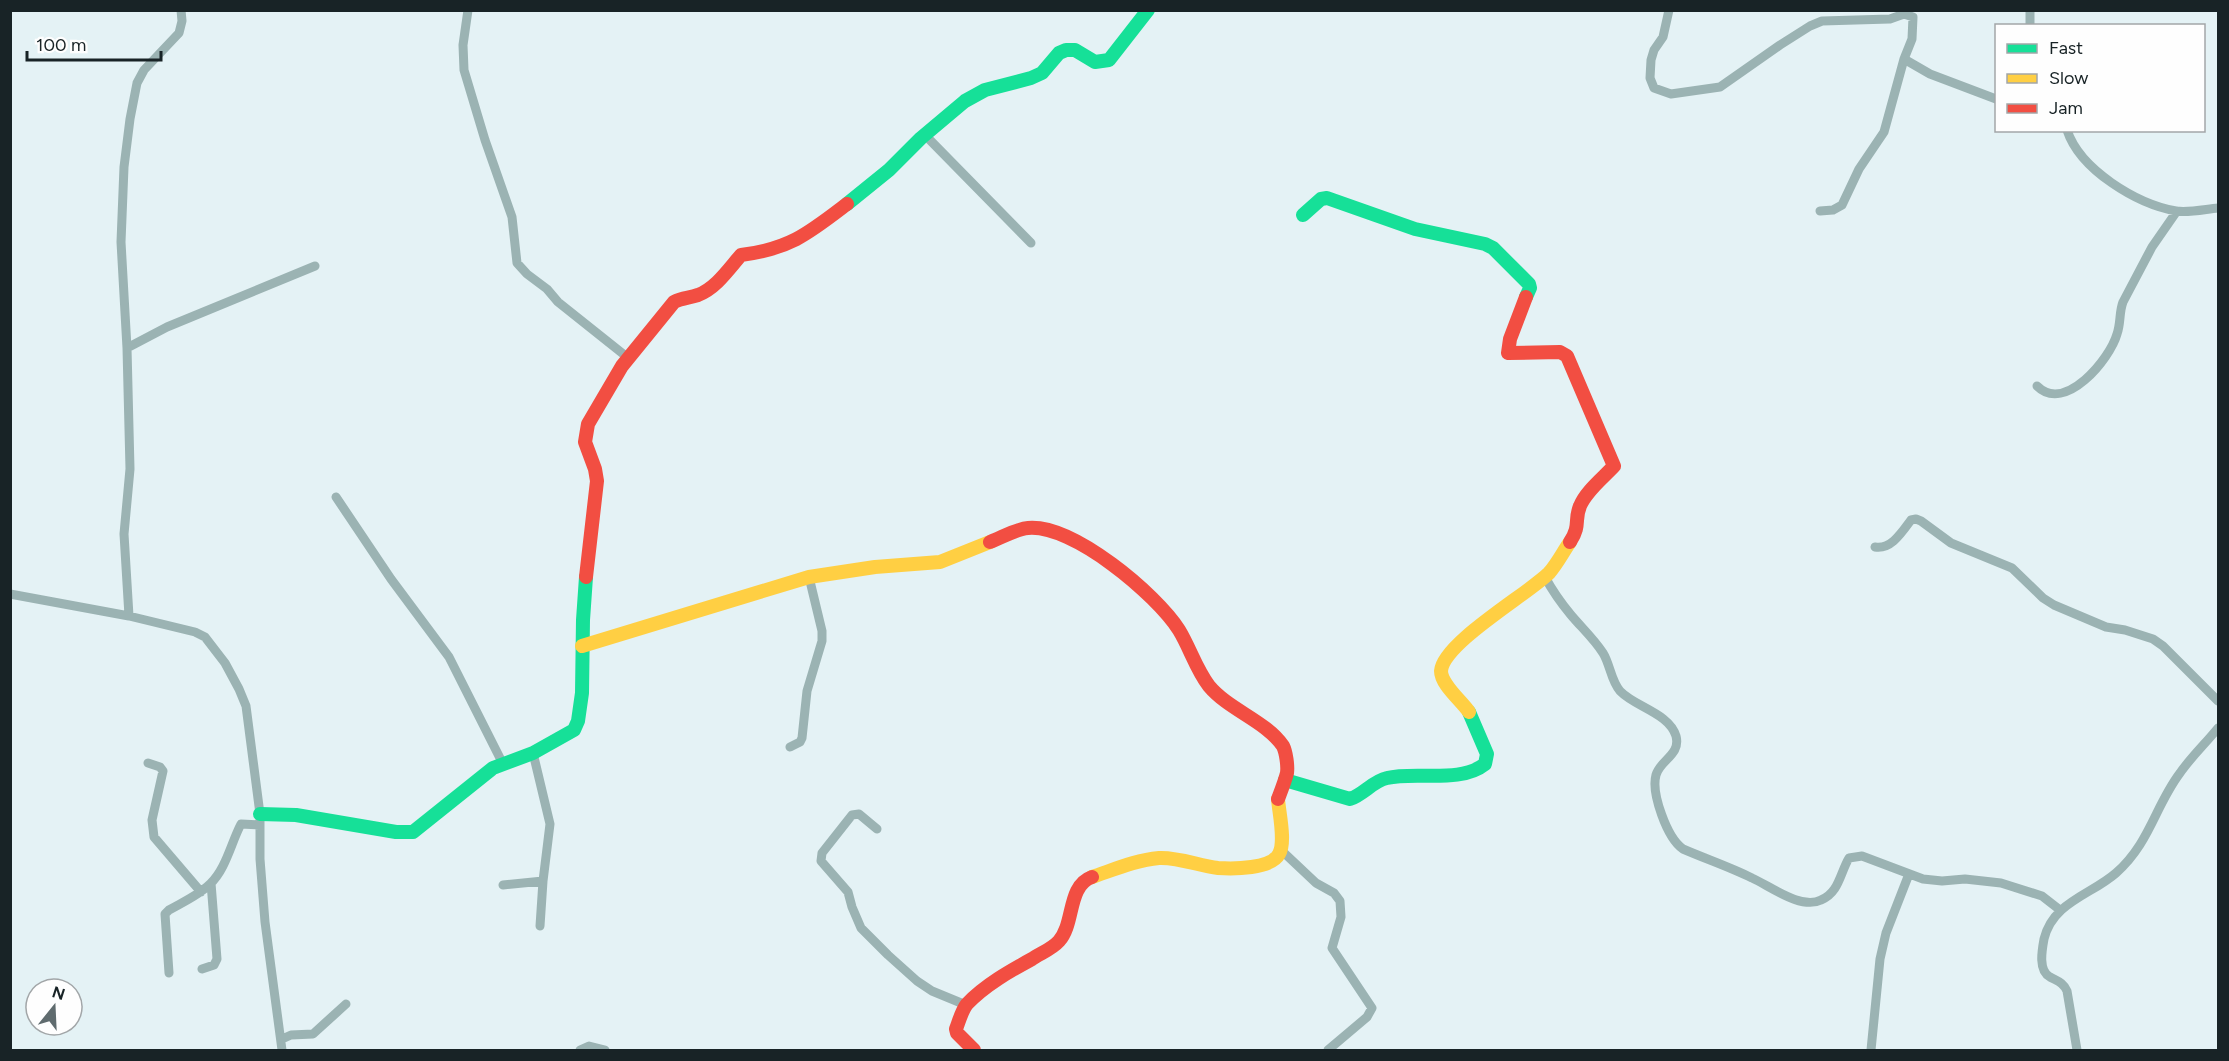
<svg xmlns="http://www.w3.org/2000/svg" width="2229" height="1061" viewBox="0 0 2229 1061" font-family="Figtree,sans-serif">
  <style>
    .lines { fill: none; stroke-linecap: round; stroke-linejoin: round }
    .street { stroke: #9bb3b3; stroke-width: 9 }
    .fast { stroke: #16e098; stroke-width: 14 }
    .slow { stroke: #ffcf43; stroke-width: 14 }
    .jam { stroke: #f24e42; stroke-width: 14 }
  </style>
  <rect width="100%" height="100%" fill="#e4f2f5"/>
  <g class="lines">
    <path class="street" d="M468,10l-5,35 1,25 21,70 27,77 5,46 10,11 20,15 11,13 69,55
      M1669,10l-6,27 -9,13 -3,10 -1,18 4,10 17,6 49,-7 60,-42 30,-19 12,-5 68,-2 14,-5 9,3 -1,22 -8,20 26,15 66,25
      M2030,10v16
      M2067,130c13,40 70,74 109,81 13,2 30,-2 42,-3
      M924,134l107,109
      M1820,211l13,-1 9,-5 17,-36 25,-37 20,-73
      M127,348l40,-21 148,-61
      M2037,386c28,28 73,-27 80,-52 4,-11 2,-22 6,-32l29,-55 25,-36
      M336,497l55,82 58,78 54,107
      M1875,547c16,3 27,-15 36,-27l5,-1 5,2 30,22 61,25 31,30 11,7 52,22 19,3 28,9 10,7 55,55
      M1545,577c7,13 16,26 26,38 10,12 23,24 32,38 7,11 8,28 17,38 15,16 49,22 56,45 5,19 -16,24 -20,39 -5,18 11,63 27,74 23,10 47,18 69,29 18,8 49,32 69,22 18,-7 19,-27 28,-42l13,-2 61,23 19,2 23,-2 36,4 41,13 18,14
      M10,594l119,22 66,16 10,5 20,26 14,26 7,17 14,108v45l5,63 17,128
      M129,616l-5,-82 6,-65 -3,-121 -6,-106 3,-75 6,-48 7,-36 7,-13 35,-37 3,-12 -1,-11
      M790,747l10,-5 2,-4 5,-47 15,-50v-10l-13,-54
      M148,763l12,4 3,4 -11,49 2,17 47,55
      M877,829l-18,-15 -7,1 -30,38 -1,8 27,31 4,15 9,21 27,27 29,26 15,10 34,14
      M1281,850l35,33 18,10 6,8 1,16 -9,31 40,60 -5,9 -39,33
      M503,885l40,-4 7,-57 -17,-71
      M540,926l3,-45
      M202,969l12,-4 3,-6 -6,-76
      M169,973l-4,-59 4,-4c14,-8 30,-15 41,-26 16,-15 21,-41 31,-60l18,1
      M282,1039l9,-4 22,-1 33,-30
      M580,1050l9,-4 16,4
      M1871,1050l9,-91 6,-26 23,-59
      M2077,1050l-10,-59c-4,-9 -10,-10 -17,-14 -12,-6 -8,-27 -6,-38 9,-37 47,-44 72,-66 34,-30 39,-67 64,-100 11,-16 26,-30 38,-45"/>
    <path class="fast" d="M847,204l42,-34 32,-32 44,-37 20,-11 46,-12 11,-5 17,-20 7,-3h9l20,12 14,-2 39,-50
      M1303,215l18,-16 6,-1 88,31 70,15 8,4 36,36 1,4 -4,9
      M1285,780l65,19c14,-5 23,-18 37,-21 29,-7 73,6 98,-14l2,-10 -18,-42
      M260,814l36,1 100,17h17l80,-64 40,-15 41,-23 4,-9 4,-28 1,-73 3,-43"/>
    <path class="slow" d="M582,646l227,-69 66,-10 65,-5 50,-20
      M1469,712c-7,-11 -28,-27 -28,-41 2,-28 87,-77 108,-98 8,-9 14,-21 21,-31
      M1092,877c21,-7 44,-17 67,-19 20,-1 40,8 59,10 16,1 53,1 61,-14 7,-12 0,-41 -1,-55"/>
    <path class="jam" d="M1526,297l-16,42 -2,14 52,-1 7,4 47,110c-11,12 -28,25 -34,40 -6,14 1,19 -10,36
      M990,542c11,-4 26,-13 38,-14 45,-4 128,66 151,102 11,18 17,39 30,56 20,24 57,35 74,60 3,6 5,20 4,27 -2,8 -6,18 -9,26
      M586,577l11,-96 -2,-12 -10,-27 3,-18 34,-58 52,-64c8,-4 15,-4 24,-7 18,-7 30,-25 43,-40 49,-6 68,-22 106,-51
      M974,1050l-17,-17 -1,-4c3,-8 6,-19 11,-25 18,-19 43,-33 65,-45 9,-6 20,-10 27,-18 16,-18 8,-55 33,-64"/>
  </g>
  <rect width="2229" height="1061" fill="none" stroke="#182326" stroke-width="24"/>
  <rect x="1995" y="24" width="210" height="108" fill="#fefefe" stroke="#a2a6a8" stroke-width="1.5"/>
  <rect x="2007" y="44" width="30" height="9" fill="#16e098" stroke="#a2a6a8" stroke-width="1.5"/>
  <text x="2049" y="54" font-size="18" fill="#182326">Fast</text>
  <rect x="2007" y="74" width="30" height="9" fill="#ffcf43" stroke="#a2a6a8" stroke-width="1.5"/>
  <text x="2049" y="84" font-size="18" fill="#182326">Slow</text>
  <rect x="2007" y="104" width="30" height="9" fill="#f24e42" stroke="#a2a6a8" stroke-width="1.5"/>
  <text x="2049" y="114" font-size="18" fill="#182326">Jam</text>
  <g transform="translate(54 1007) rotate(18)"><circle r="28" fill="#fefefe" stroke="#a2a6a8" stroke-width="1.5"/>
  <path d="M0-4.5L10 22L0 15L-10 22Z" fill="#5f6b6e"/>
  <text y="-9" font-size="16" font-weight="bold" text-anchor="middle" fill="#182326">N</text>
  </g>
  <path d="M27 51v9h134v-9" fill="none" stroke="#182326" stroke-width="3"/>
  <text x="36" y="51" font-size="18" fill="#182326" stroke="#fefefe" stroke-width="4.5" paint-order="stroke">100 m</text>
</svg>
